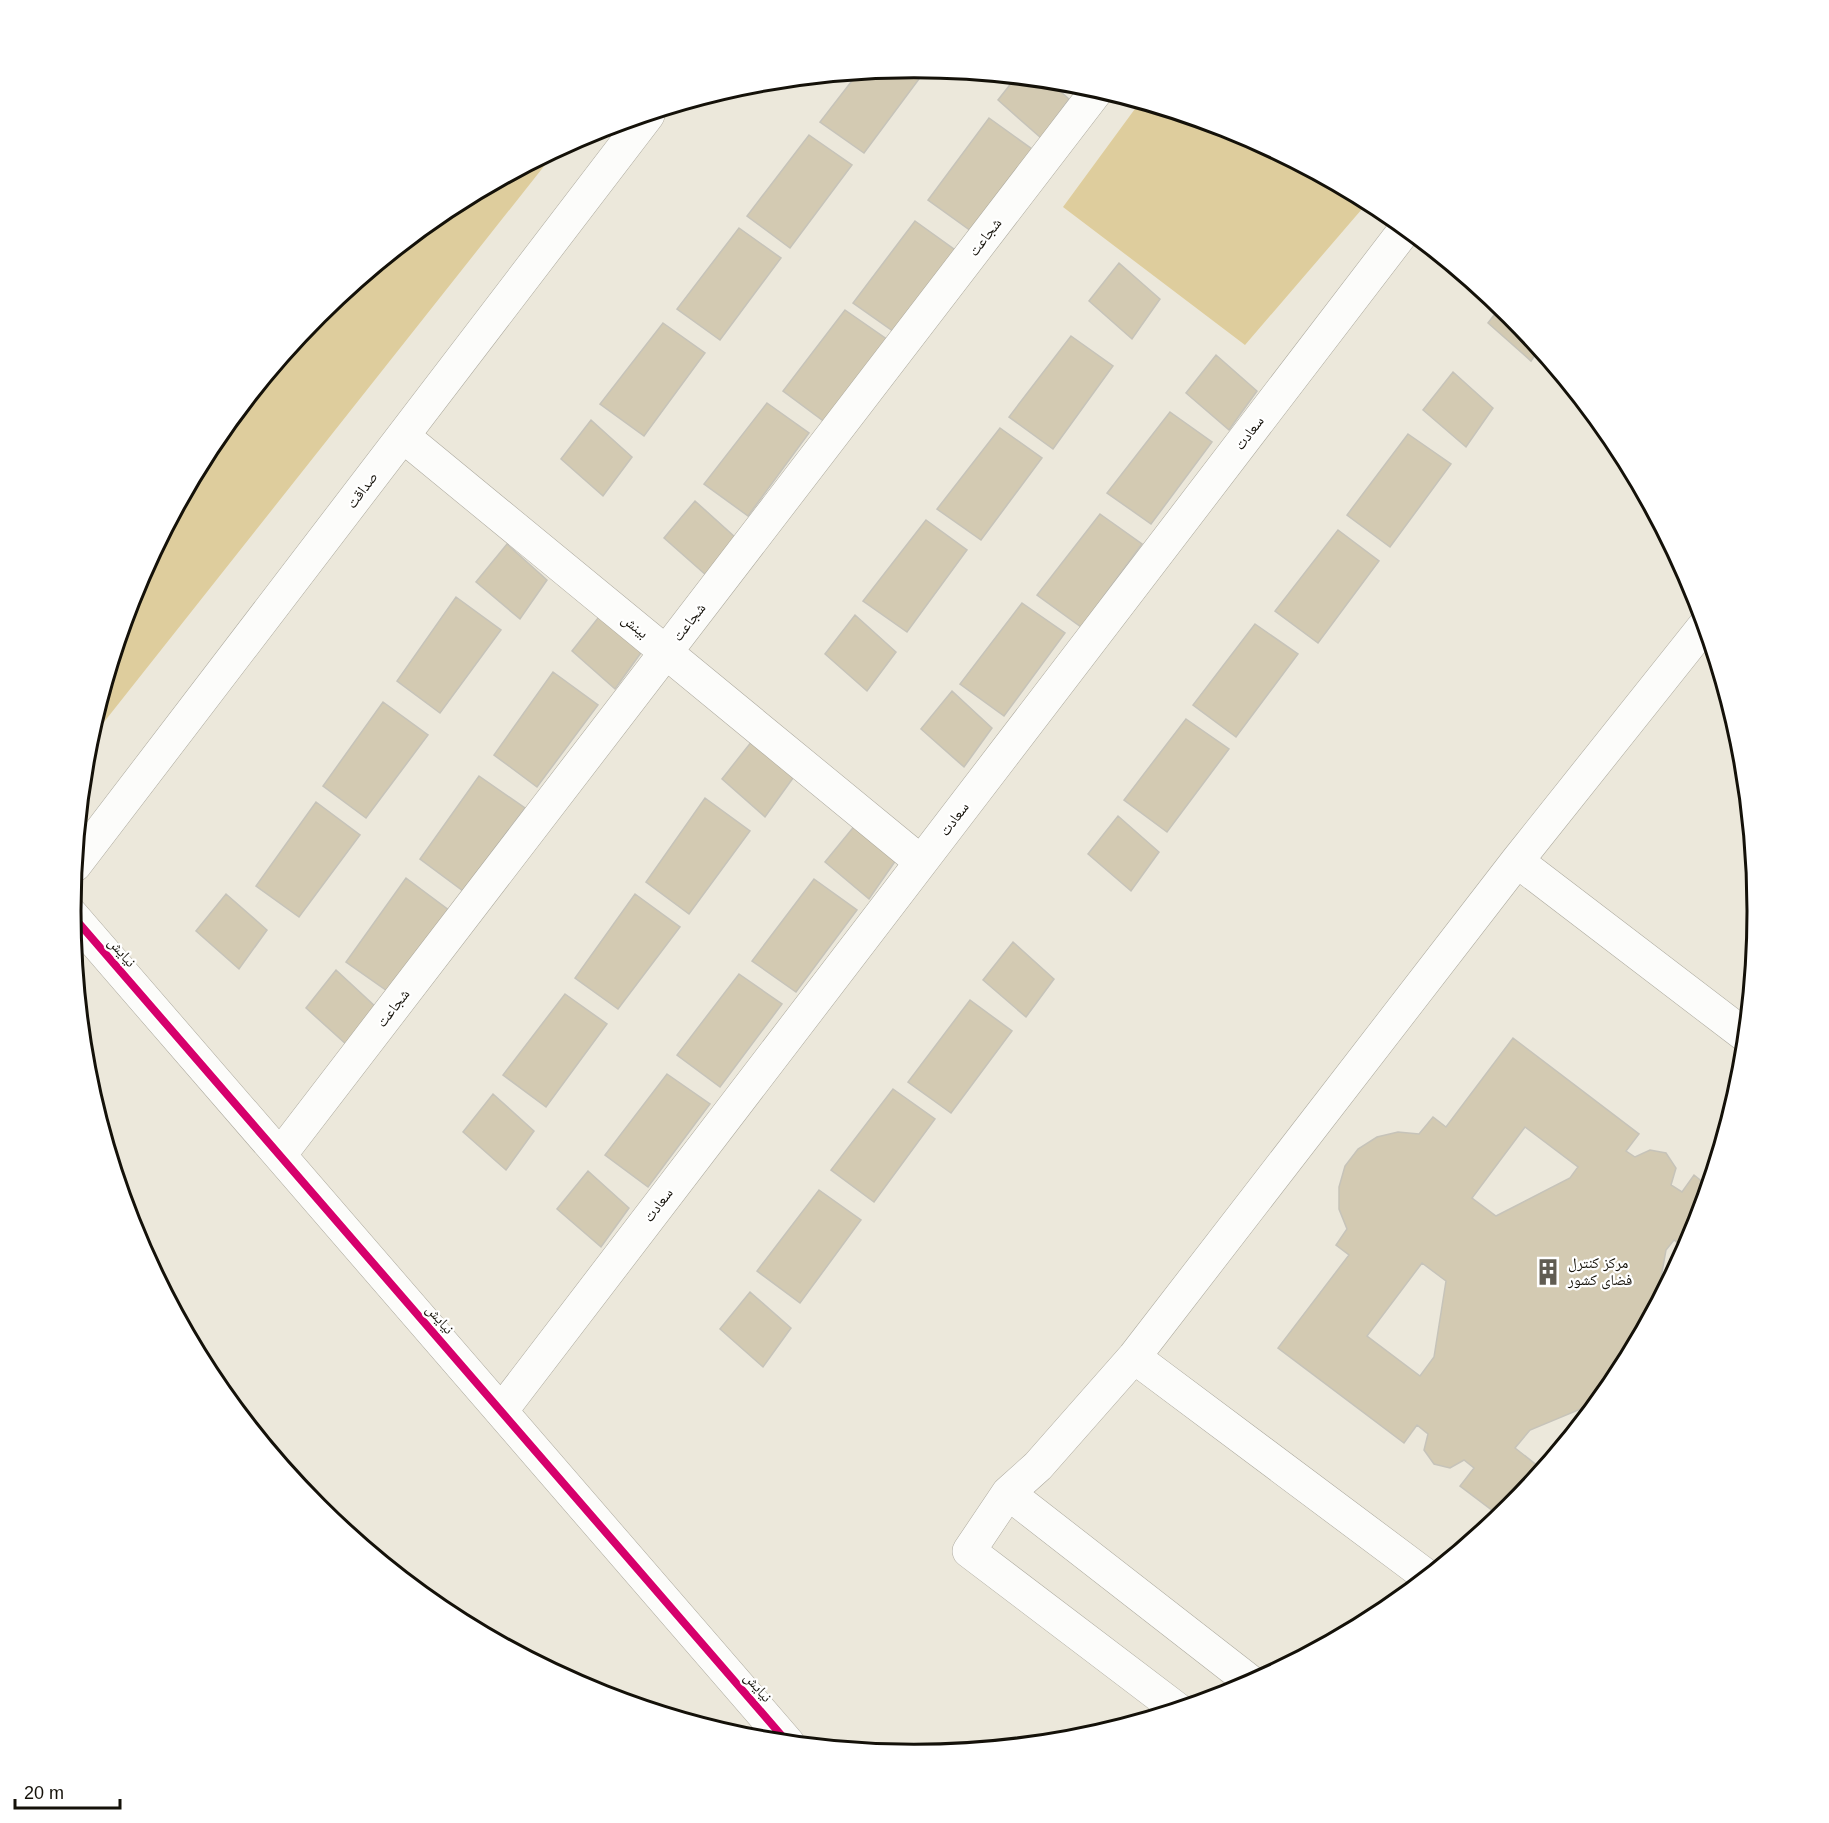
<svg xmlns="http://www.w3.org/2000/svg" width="1829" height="1823" viewBox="0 0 1829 1823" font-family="Arial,'Noto Naskh Arabic',sans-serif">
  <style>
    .green { fill: #decd9d }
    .building { fill: #d3cab2; stroke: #c6c3b9; stroke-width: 1.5; fill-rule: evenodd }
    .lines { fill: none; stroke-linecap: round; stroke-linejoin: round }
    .minor-casing { stroke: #aca99e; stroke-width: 34 }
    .minor { stroke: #fcfcfa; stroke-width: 33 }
    .cycleway-casing { stroke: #fff; stroke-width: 11 }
    .cycleway { stroke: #d6006c; stroke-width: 8 }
    .labels { text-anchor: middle; stroke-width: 4.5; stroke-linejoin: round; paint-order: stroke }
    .street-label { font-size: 15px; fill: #141109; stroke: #fff }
    .poi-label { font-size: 15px; fill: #141109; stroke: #fff; text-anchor: start }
    .rim { fill: none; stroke: #141109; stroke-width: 3 }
  </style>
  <rect width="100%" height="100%" fill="#ece8db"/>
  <path class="green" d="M1140,102l98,30 130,70 -123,143 -182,-138z
    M556,151l-467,590 46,-153 78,-146 105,-128 128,-104z"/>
  <path class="building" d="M915,68l10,3 -61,82 -44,-31 38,-49z
    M1016,77l33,4 20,18 -28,39 -43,-38z
    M989,118l43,31 -61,82 -43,-31z
    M809,135l43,30 -62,83 -43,-32z
    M915,221l43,31 -61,82 -44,-31z
    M739,228l42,30 -61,82 -43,-31z
    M1119,263l41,36 -28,40 -43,-38z
    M1501,306l11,9 27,34 -8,12 -43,-38z
    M845,310l43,30 -62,83 -43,-32z
    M663,323l42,30 -61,83 -44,-32z
    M1071,336l42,30 -60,83 -44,-32z
    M1216,355l41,36 -28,39 -43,-37z
    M1453,372l40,36 -27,39 -43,-37z
    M767,403l42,30 -61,83 -44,-32z
    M1170,412l42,30 -61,82 -44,-31z
    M591,420l41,37 -29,39 -42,-37z
    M1000,428l42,30 -61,82 -44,-31z
    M1408,434l43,30 -61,83 -43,-32z
    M695,501l40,36 -28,39 -43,-38z
    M1100,514l42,30 -61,83 -44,-32z
    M926,520l41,30 -60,82 -44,-31z
    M1338,530l41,31 -61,82 -43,-32z
    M507,544l40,36 -27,39 -44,-37z
    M456,597l45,33 -61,83 -43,-32z
    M1022,603l43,30 -61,83 -44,-32z
    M602,613l41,37 -28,39 -43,-38z
    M855,615l41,37 -29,39 -42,-37z
    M1255,624l43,30 -62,83 -43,-32z
    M553,672l45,33 -61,82 -43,-32z
    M952,691l40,37 -28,39 -43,-38z
    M383,702l45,33 -62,83 -43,-32z
    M1186,719l43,30 -62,83 -43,-32z
    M752,741l41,37 -28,39 -43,-38z
    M479,776l46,32 -62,83 -43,-32z
    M705,798l45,33 -61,83 -43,-32z
    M316,802l44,33 -61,82 -43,-31z
    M1118,816l41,36 -28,39 -43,-37z
    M856,824l40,36 -27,39 -44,-37z
    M406,878l44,33 -60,82 -44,-31z
    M814,879l43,31 -61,82 -44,-31z
    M226,894l41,36 -28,39 -43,-38z
    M635,894l45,33 -62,82 -43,-31z
    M1013,942l41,37 -28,38 -43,-37z
    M336,970l40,37 -28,39 -42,-38z
    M739,974l43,30 -62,83 -43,-32z
    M565,994l42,30 -61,83 -43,-32z
    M970,1000l42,31 -61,82 -43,-31z
    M1513,1038l126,96 -13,17 9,6 15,-7 16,3 10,15 -5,17 11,7 12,-17 15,12 -15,48 -8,14 -12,-9 -8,10 -10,55 -40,76 -16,20 -70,29 -15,18 28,22 -32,39 -10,8 -41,-31 14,-18 -10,-8 -14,8 -16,-4 -10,-14 4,-16 -11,-9 -13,18 -126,-95 71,-93 -13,-10 11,-16 -8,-20v-22l6,-21 13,-17 19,-12 21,-5 21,2 14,-17 13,10zM1525,1127l53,40 -8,11 -74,38 -24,-18zM1422,1263l24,18 -12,76 -14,19 -53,-40z
    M667,1074l43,30 -62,83 -43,-32z
    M893,1089l42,30 -61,83 -43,-32z
    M493,1094l41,37 -28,39 -43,-38z
    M588,1171l41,37 -28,39 -44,-38z
    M819,1190l42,30 -61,83 -43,-32z
    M750,1292l41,36 -28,39 -43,-38z"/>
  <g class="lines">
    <defs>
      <path id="minor" d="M403,436l518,426
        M1517,861l229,175
        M75,865l573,-750
        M71,914l717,829
        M280,1155l818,-1066
        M1134,1357l294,220
        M502,1410l904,-1182
        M1008,1493l244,190
        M1177,1709l-208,-158 39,-58 30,-27 96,-109 383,-496 188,-236"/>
    </defs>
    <use href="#minor" class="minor-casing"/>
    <use href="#minor" class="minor"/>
    <defs>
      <path id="cycleway" d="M71,914l717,829"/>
    </defs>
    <use href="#cycleway" class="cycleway-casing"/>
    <use href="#cycleway" class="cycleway"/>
  </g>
  <defs>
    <symbol id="building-bare" viewBox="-9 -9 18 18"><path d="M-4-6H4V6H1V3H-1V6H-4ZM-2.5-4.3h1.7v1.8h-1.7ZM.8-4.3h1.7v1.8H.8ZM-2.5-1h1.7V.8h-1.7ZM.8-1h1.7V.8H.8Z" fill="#605c52" stroke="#fff" stroke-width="2.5" paint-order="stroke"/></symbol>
  </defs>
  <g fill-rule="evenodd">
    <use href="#building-bare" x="1529" y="1253" width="38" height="38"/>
  </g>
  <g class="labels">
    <g class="street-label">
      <text transform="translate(985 237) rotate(-52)" y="5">شجاعت</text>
      <text transform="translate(1249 433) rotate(-53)" y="5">سعادت</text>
      <text transform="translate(362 490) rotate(-53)" y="5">صداقت</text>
      <text transform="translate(689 622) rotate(-52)" y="5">شجاعت</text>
      <text transform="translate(635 626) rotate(39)" y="5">بینش</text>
      <text transform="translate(954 819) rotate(-53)" y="5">سعادت</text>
      <text transform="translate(122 952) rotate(49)" y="5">نیایش</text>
      <text transform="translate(393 1008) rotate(-52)" y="5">شجاعت</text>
      <text transform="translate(658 1205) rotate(-53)" y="5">سعادت</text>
      <text transform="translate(440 1319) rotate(49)" y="5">نیایش</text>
      <text transform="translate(758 1687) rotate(49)" y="5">نیایش</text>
    </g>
    <g class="poi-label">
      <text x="1568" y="1268">مرکز کنترل<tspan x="1568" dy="17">فضای کشور</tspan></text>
    </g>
  </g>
  <path d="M0 0H1829V1823H0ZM81 911a833 833 0 1 1 1666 0a833 833 0 1 1-1666 0Z" fill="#fff" fill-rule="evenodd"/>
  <path class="rim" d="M81 911a833 833 0 1 1 1666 0a833 833 0 1 1-1666 0Z"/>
  <path d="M15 1799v9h105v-9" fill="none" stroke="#141109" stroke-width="3"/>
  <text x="24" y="1799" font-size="18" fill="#141109" stroke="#ffffff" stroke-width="4.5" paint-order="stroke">20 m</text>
</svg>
